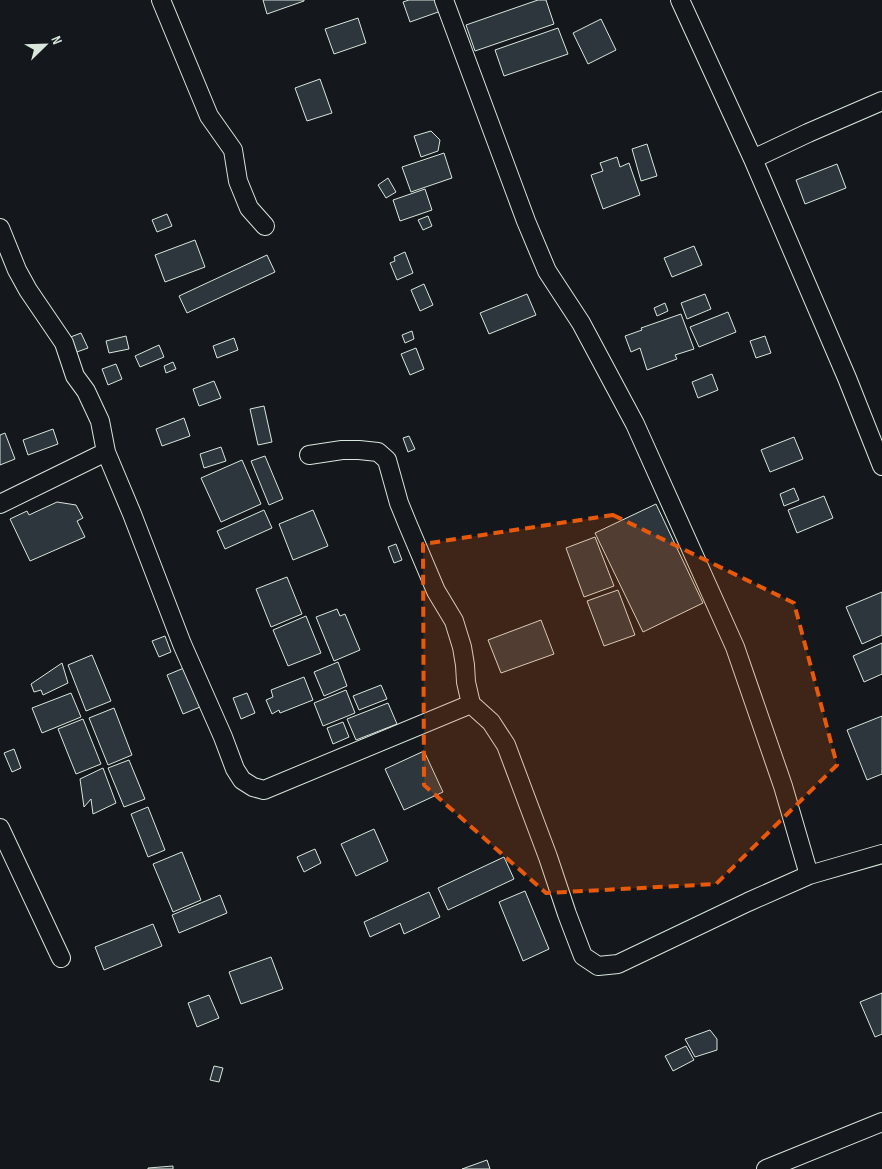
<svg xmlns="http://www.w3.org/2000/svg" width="882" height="1169" viewBox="0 0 882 1169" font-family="'Sofia Sans Condensed',sans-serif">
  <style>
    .building { fill: #2c363c; stroke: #d8e6dc }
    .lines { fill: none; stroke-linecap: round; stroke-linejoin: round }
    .street-casing { stroke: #d8e6dc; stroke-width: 20 }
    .street { stroke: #14181c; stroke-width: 18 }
    .marked { fill: #e8590c; fill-opacity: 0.2; stroke: #e8590c; stroke-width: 4; stroke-dasharray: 10 6; stroke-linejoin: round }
  </style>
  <rect width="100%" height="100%" fill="#14181c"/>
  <path class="building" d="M263,0h41v1l-37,13z
    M409,0h28l4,11 -31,11 -7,-20z
    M538,0h8l8,24 -79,27 -9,-26z
    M358,18l8,25 -32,11 -9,-25z
    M601,19l15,31 -28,14 -15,-31z
    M558,28l10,26 -64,22 -9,-26z
    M320,79l12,34 -25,8 -12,-33z
    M431,131l9,9 -2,11 -17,6 -7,-21z
    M647,144l10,32 -16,5 -9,-32z
    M444,153l8,25 -41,14 -9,-25z
    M617,157l3,10 9,-4 11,32 -37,14 -12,-34 12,-4 -3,-8z
    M837,164l9,24 -41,16 -9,-24z
    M388,178l8,14 -10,6 -8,-13z
    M425,189l7,21 -32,11 -7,-21z
    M167,214l5,12 -15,6 -5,-12z
    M428,216l4,10 -9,4 -5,-10z
    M195,240l10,27 -40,15 -10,-27z
    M694,246l8,19 -30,12 -8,-19z
    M405,252l8,21 -16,7 -7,-17 5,-2 -1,-4z
    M267,255l8,17 -88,41 -8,-17z
    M424,284l9,21 -13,6 -9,-21z
    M527,294l9,21 -47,19 -9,-21z
    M705,294l6,15 -24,10 -6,-16z
    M665,303l3,8 -11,5 -3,-8z
    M728,312l8,20 -37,15 -9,-20z
    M681,314l13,35 -19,6 2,4 -30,11 -7,-22 -9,4 -6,-16 17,-6 -1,-2z
    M412,331l2,8 -9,4 -3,-8z
    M81,333l7,15 -14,5 -6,-15z
    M126,336l3,13 -20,4 -3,-12z
    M765,336l6,17 -15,5 -6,-17z
    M234,338l4,12 -21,8 -4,-12z
    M159,345l5,12 -24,10 -5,-11z
    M416,348l8,21 -14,6 -9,-21z
    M173,362l3,7 -10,4 -2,-7z
    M116,364l6,15 -14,6 -6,-16z
    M712,374l6,16 -20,8 -6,-16z
    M214,381l7,17 -22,8 -6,-17z
    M264,406l8,36 -14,3 -8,-36z
    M184,418l6,18 -28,10 -6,-17z
    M53,429l5,15 -30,11 -5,-15z
    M5,433l10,26 -15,6v-30z
    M409,436l6,13 -7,3 -5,-14z
    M794,437l9,22 -33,13 -9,-22z
    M221,447l5,14 -22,7 -4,-14z
    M265,456l18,43 -14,6 -18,-44z
    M242,460l19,44 -40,18 -20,-44z
    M794,488l5,12 -15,6 -4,-12z
    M824,496l9,22 -36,15 -9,-23z
    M57,502l19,3 7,13 -6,3 8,16 -55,24 -20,-42 17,-8 2,4z
    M656,504l47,99 -60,29 -48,-99z
    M264,510l8,18 -47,21 -8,-18z
    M313,510l15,36 -35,14 -14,-36z
    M595,537l19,49 -30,11 -18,-49z
    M396,544l6,16 -8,3 -6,-16z
    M287,577l15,37 -31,13 -15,-38z
    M618,590l17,45 -31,11 -17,-45z
    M882,592v43l-20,9 -16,-37z
    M337,609l3,7 5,-2 15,36 -26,11 -18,-44z
    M306,616l15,37 -33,13 -15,-36z
    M541,620l13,34 -53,19 -13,-33z
    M165,636l6,16 -12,5 -7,-16z
    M882,643v31l-18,8 -11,-26z
    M92,655l19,46 -25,10 -18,-46z
    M338,662l9,24 -23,10 -10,-24z
    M62,663l6,20 -25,12 -2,-5 -7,2 -3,-8z
    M184,668l16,39 -17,7 -16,-39z
    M304,677l9,23 -33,13 -1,-3 -7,4 -6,-14 7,-3 -2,-7z
    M381,685l6,14 -28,11 -6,-14z
    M346,690l9,23 -32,13 -9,-23z
    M71,693l10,24 -39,16 -10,-25z
    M247,693l8,20 -14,6 -8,-21z
    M388,703l9,21 -41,16 -9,-21z
    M114,708l18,47 -24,10 -19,-47z
    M882,716v58l-15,6 -20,-50z
    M83,719l18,45 -25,10 -18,-45z
    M343,722l6,15 -16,7 -6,-16z
    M14,749l7,19 -9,4 -8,-19z
    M424,751l19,41 -39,18 -19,-41z
    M129,760l16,39 -21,8 -16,-39z
    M103,768l13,35 -23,11 -2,-15 -7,8 -4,-28z
    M148,807l17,43 -17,7 -17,-43z
    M374,829l14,32 -32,15 -15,-32z
    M315,849l6,14 -17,9 -7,-15z
    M182,852l19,48 -28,12 -20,-48z
    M504,857l10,22 -66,31 -10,-22z
    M525,891l24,58 -26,12 -24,-59z
    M429,892l11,25 -36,17 -4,-11 -30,14 -6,-15z
    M220,895l7,18 -48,20 -7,-18z
    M153,924l9,22 -58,24 -9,-23z
    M271,957l12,32 -42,15 -12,-32z
    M882,993v41l-7,3 -15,-35z
    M209,995l10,23 -22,9 -9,-24z
    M710,1030l7,9v11l-22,7 -10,-18z
    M686,1046l8,14 -21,11 -8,-15z
    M214,1066l9,2 -4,14 -9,-2z
    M487,1160l3,9h-28z
    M173,1166v3h-25v-1z"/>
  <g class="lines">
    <defs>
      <path id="street" d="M161,0l48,116 24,34 5,31 11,27 16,18
        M444,0l82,221 21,50 34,52 54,101 100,223 48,139 26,89
        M680,0l73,159 94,219 35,88
        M753,159l55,-26 74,-32
        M0,228l17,42 11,20 36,53 11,33 11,15 14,30 6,31 26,62 50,130 41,93 12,32 7,11 11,7 11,3 207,-86
        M309,455l33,-5h17l19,2 9,8 12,43 9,22 28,66 18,30 8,26 3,18 1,17 5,22 20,18 15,23 42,112 19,57 16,42 15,10 20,-2 130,-62 61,-27 73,-21
        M0,504l106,-52
        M0,828l61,130
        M766,1169l116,-47"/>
    </defs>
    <use href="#street" class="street-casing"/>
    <use href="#street" class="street"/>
  </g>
  <path class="marked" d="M613,515l181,88 43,162 -121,119 -170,9 -122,-108 -1,-241z"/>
  <g transform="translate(45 45) rotate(67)" stroke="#14181c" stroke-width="4" paint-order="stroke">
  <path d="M0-4L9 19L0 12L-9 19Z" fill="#d8e6dc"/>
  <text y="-8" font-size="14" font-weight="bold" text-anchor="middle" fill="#d8e6dc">N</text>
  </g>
</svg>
